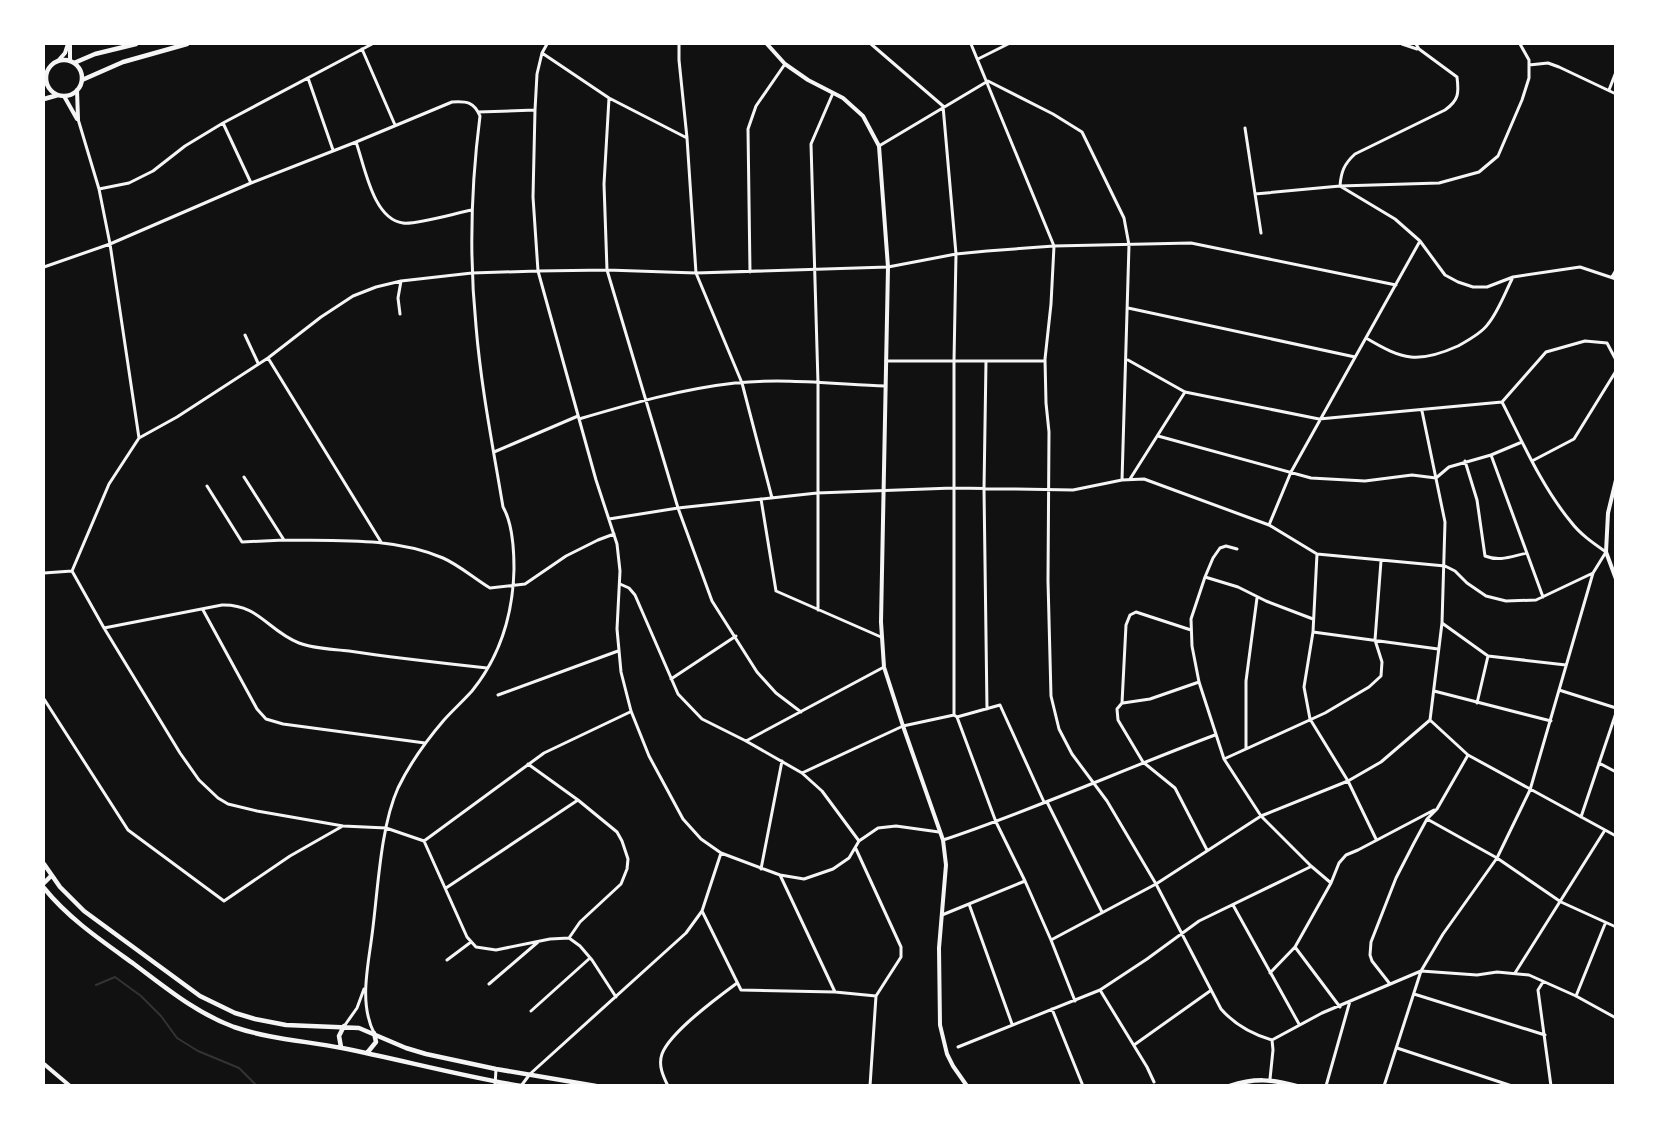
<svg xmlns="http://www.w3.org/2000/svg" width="1659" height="1129" viewBox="0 0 1659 1129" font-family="Merriweather,serif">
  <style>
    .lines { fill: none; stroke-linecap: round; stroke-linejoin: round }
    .stream { stroke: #333; stroke-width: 2 }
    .minor { stroke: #f5f5f5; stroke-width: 3 }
    .tertiary { stroke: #f5f5f5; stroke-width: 4 }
    .secondary { stroke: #f5f5f5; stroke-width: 4.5 }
  </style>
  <rect width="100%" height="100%" fill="#111"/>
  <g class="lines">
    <path class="stream" d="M96,985l19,-8 26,19 20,20 16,22 21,13 41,17 18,18"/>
    <path class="minor" d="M547,44l-5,9 -5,21 -2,36 -2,87 5,74 58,209 21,64 3,27 -3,58 4,43 10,39 18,45 34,63 18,20 20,14 59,22 24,4 29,-10 16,-11 10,-17 19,-13 18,-2 43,6
      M679,44v16l8,78 9,135 46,110 30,115
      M871,44l72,62 13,148 -2,107v354l3,2 39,105 29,59 26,59 24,61
      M971,44l83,202 -3,58 -6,55 1,44 3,29 -1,149 3,115 8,33 13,25 35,47 49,83 65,125c14,16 30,25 51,31
      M1402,44l15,5
      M1416,44l3,5 38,28c2,16 2,23 -12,33l-90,44c-11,10 -14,18 -15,32l55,33 25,22 25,34 13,7 15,5h14l26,-10 67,-10 36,12
      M362,49l33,76
      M542,53l67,45 78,40
      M978,59l30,-15
      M1529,65l19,-2 11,4 57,27
      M308,78l25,72
      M1609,90l7,-18
      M609,98l-5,86 3,86 71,238 34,93 45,71 19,21 25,19
      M478,112l57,-2
      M78,119l21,70 11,55 29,194
      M223,123l28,60
      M1245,128l16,105
      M356,142c9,25 17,77 47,81 13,2 53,-10 69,-13
      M879,146l109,-65 65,33 29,18 42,86 5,27 -7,235
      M99,189l30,-6 24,-12 32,-25 38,-23 149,-79
      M1255,194l85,-8 99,-3 40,-11 19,-16 24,-56 7,-22v-18l-9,-16
      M44,267l66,-23 141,-61 105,-41 96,-40c15,-1 22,0 28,14 -9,70 -11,140 -4,210 5,61 17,121 27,181 10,17 11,42 11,62 -1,45 -13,86 -42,122 -9,10 -19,19 -28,29 -18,21 -34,43 -46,68 -18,40 -20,103 -26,147 -4,32 -13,68 2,98
      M750,272l-2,-143 8,-23 29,-42
      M1612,277l4,-7
      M1128,308l227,49
      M400,314l-2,-16 3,-17
      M245,335l13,28
      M1366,338c37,22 52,26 92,8 9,-5 24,-13 30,-22 10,-12 17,-31 24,-45
      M268,358l113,184
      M1128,360l57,32 134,27 183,-17 44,-50 39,-11 22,2 9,17
      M886,361h159
      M986,361l-2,128 3,220
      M579,419c51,-15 102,-30 156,-36 49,-5 101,1 150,3
      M1158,436l153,42 54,3 47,-6 24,3 13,-11 42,-12 31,-13
      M494,452l84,-36
      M1491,455l52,142
      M1465,461l12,39 8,56c15,6 27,0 42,-3
      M1532,461l42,-22 42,-68
      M244,477l40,63c54,1 109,-3 159,18 16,7 32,21 47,30l35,-4 41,-28 32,-16 16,-6
      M1130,479l55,-87
      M207,486l35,56 42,-2
      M761,499l15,92 105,46
      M609,519l69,-11 139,-15 136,-5 120,2 49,-10 22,-1 125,46 48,29 128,12 10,5 12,12 19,13 20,5 30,-1 57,-27 13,-21c-13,-9 -26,-18 -35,-30 -29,-35 -48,-79 -69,-120
      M1269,525l22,-53 129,-231
      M1317,554l-4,78 -9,55 6,32 38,62 28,58
      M44,573l28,-2
      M1205,577l8,-19 7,-10 6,-2 11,3
      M620,584l9,4 6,7 43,99 24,25 44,22 56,32 20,18 37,50
      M203,610l54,99 9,10 17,5 142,19
      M818,610v-227l-7,-239 22,-51
      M1313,619l-47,-18 -28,-14 -33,-10 -14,42 1,27 7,36 25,77 37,57 50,50 20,17
      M1442,623l46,33 78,9
      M104,628l118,-23c37,-1 46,26 77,38 15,6 34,6 50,8 46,7 92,12 138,17
      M1191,630l-55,-18 -6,3 -4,10 -4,78 -5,6 1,11 25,42 32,26 32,62
      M1313,632l125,17
      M671,679l65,-43
      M1559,690l57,18
      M1434,691l117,30
      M498,695l120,-44
      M44,699l84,131 96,71 66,-45 51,-29
      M1123,703l27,-4 49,-17
      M1477,703l11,-47
      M957,717l43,-12 44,97
      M1430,720l38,35 148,81
      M746,741l138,-74
      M1246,748v-67l11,-83
      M1224,759l101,-46 44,-26 12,-11 1,-14 -7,-22 6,-79
      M1599,763l17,9
      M528,764l50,36 39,32 5,9 6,18 -1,10 -6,15 -41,38 -11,16
      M802,773l101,-47 51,-11
      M1047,802l55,110
      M1581,817l35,-104
      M1427,819l70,39 64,44 55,25
      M943,840c93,-31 181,-71 272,-105
      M424,841l120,-88 86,-41
      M856,849l45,98v10l-25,39 -6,90
      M761,869l21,-108
      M780,875l55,117
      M446,888l132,-88
      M969,904l43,120
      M1233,905l66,119
      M702,911l39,79 94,2 41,4
      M942,915l83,-34
      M1051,940l105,-56 105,-68 87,-35 33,-19 49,-42 12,-97 3,-101 -23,-111
      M1295,947l45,60
      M447,960l24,-18
      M1270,973l25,-26 36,-64 8,-20 7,-8 12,-5 76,-40
      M1515,973l90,-143
      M1543,982l-5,8 13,96
      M489,984l49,-42
      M1390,984l-18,-23 -2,-6 1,-13 25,-64 18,-35 13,-24 10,-10 31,-54
      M1100,990l47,77 7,15
      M1414,994l131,41
      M1576,996l29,-72
      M616,997l-24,-37 -12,-14 -11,-8 -19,1 -54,11 -20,-3 -9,-10 -43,-96 -38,-13 -43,-2 -86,-15 -29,-7 -10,-6 -19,-18 -19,-27 -76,-125 -32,-57 37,-87 30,-46 38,-21 91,-59 53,-41 32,-21 23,-9 25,-6 71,-8 66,-2 69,-1 89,3 192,-6 68,-13 31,-3 67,-5 137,-3 205,42
      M1052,1009l31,77
      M531,1011l59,-53
      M345,1025l12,-17 7,-19
      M1134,1045l76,-54
      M958,1047l142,-57 47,-31 52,-38 111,-54
      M1397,1048l115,38
      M1270,1079l3,-29 -1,-10 50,-27 99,-42 56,4 20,-3 32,3 47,21 40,22
      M495,1086l1,-17
      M521,1086l9,-12 156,-141 16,-22 19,-58
      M668,1086c-5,-10 -10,-21 -6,-32 8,-22 56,-57 75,-71
      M1326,1086l24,-85
      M1384,1086l37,-115 22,-37 54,-76 33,-68 63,-217"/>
    <path class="tertiary" d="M767,44l18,20 23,16 35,18 20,18 16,30 9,121 -7,355 3,45 19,59 40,114 3,25 -7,83 1,77 7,29 6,12 14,20
      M70,60v-16
      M58,61l7,-8 3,-9
      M77,90l1,29
      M64,96l13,23
      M1616,480l-8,33 -2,39 10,27
      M44,1064l26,22"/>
    <path class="secondary" d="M46 78a18 18 0 1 1 36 0a18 18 0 1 1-36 0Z
      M74,63l21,-9 41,-10
      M82,80l41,-18 64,-18
      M44,99l14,-4
      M44,864l16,23 24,24 116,85 35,17 20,6 31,6 73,3 47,20 20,6 70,15 100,17
      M44,883l7,-7
      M44,888c25,31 58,53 90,76 32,24 62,49 100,63 35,12 72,14 108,21 60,12 119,28 179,38
      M341,1047l-2,-11 5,-10
      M367,1053l9,-11 -2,-9
      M1230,1086c23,-8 43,-7 66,0"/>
  </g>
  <rect width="1659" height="1129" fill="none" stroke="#ffffff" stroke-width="90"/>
</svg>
